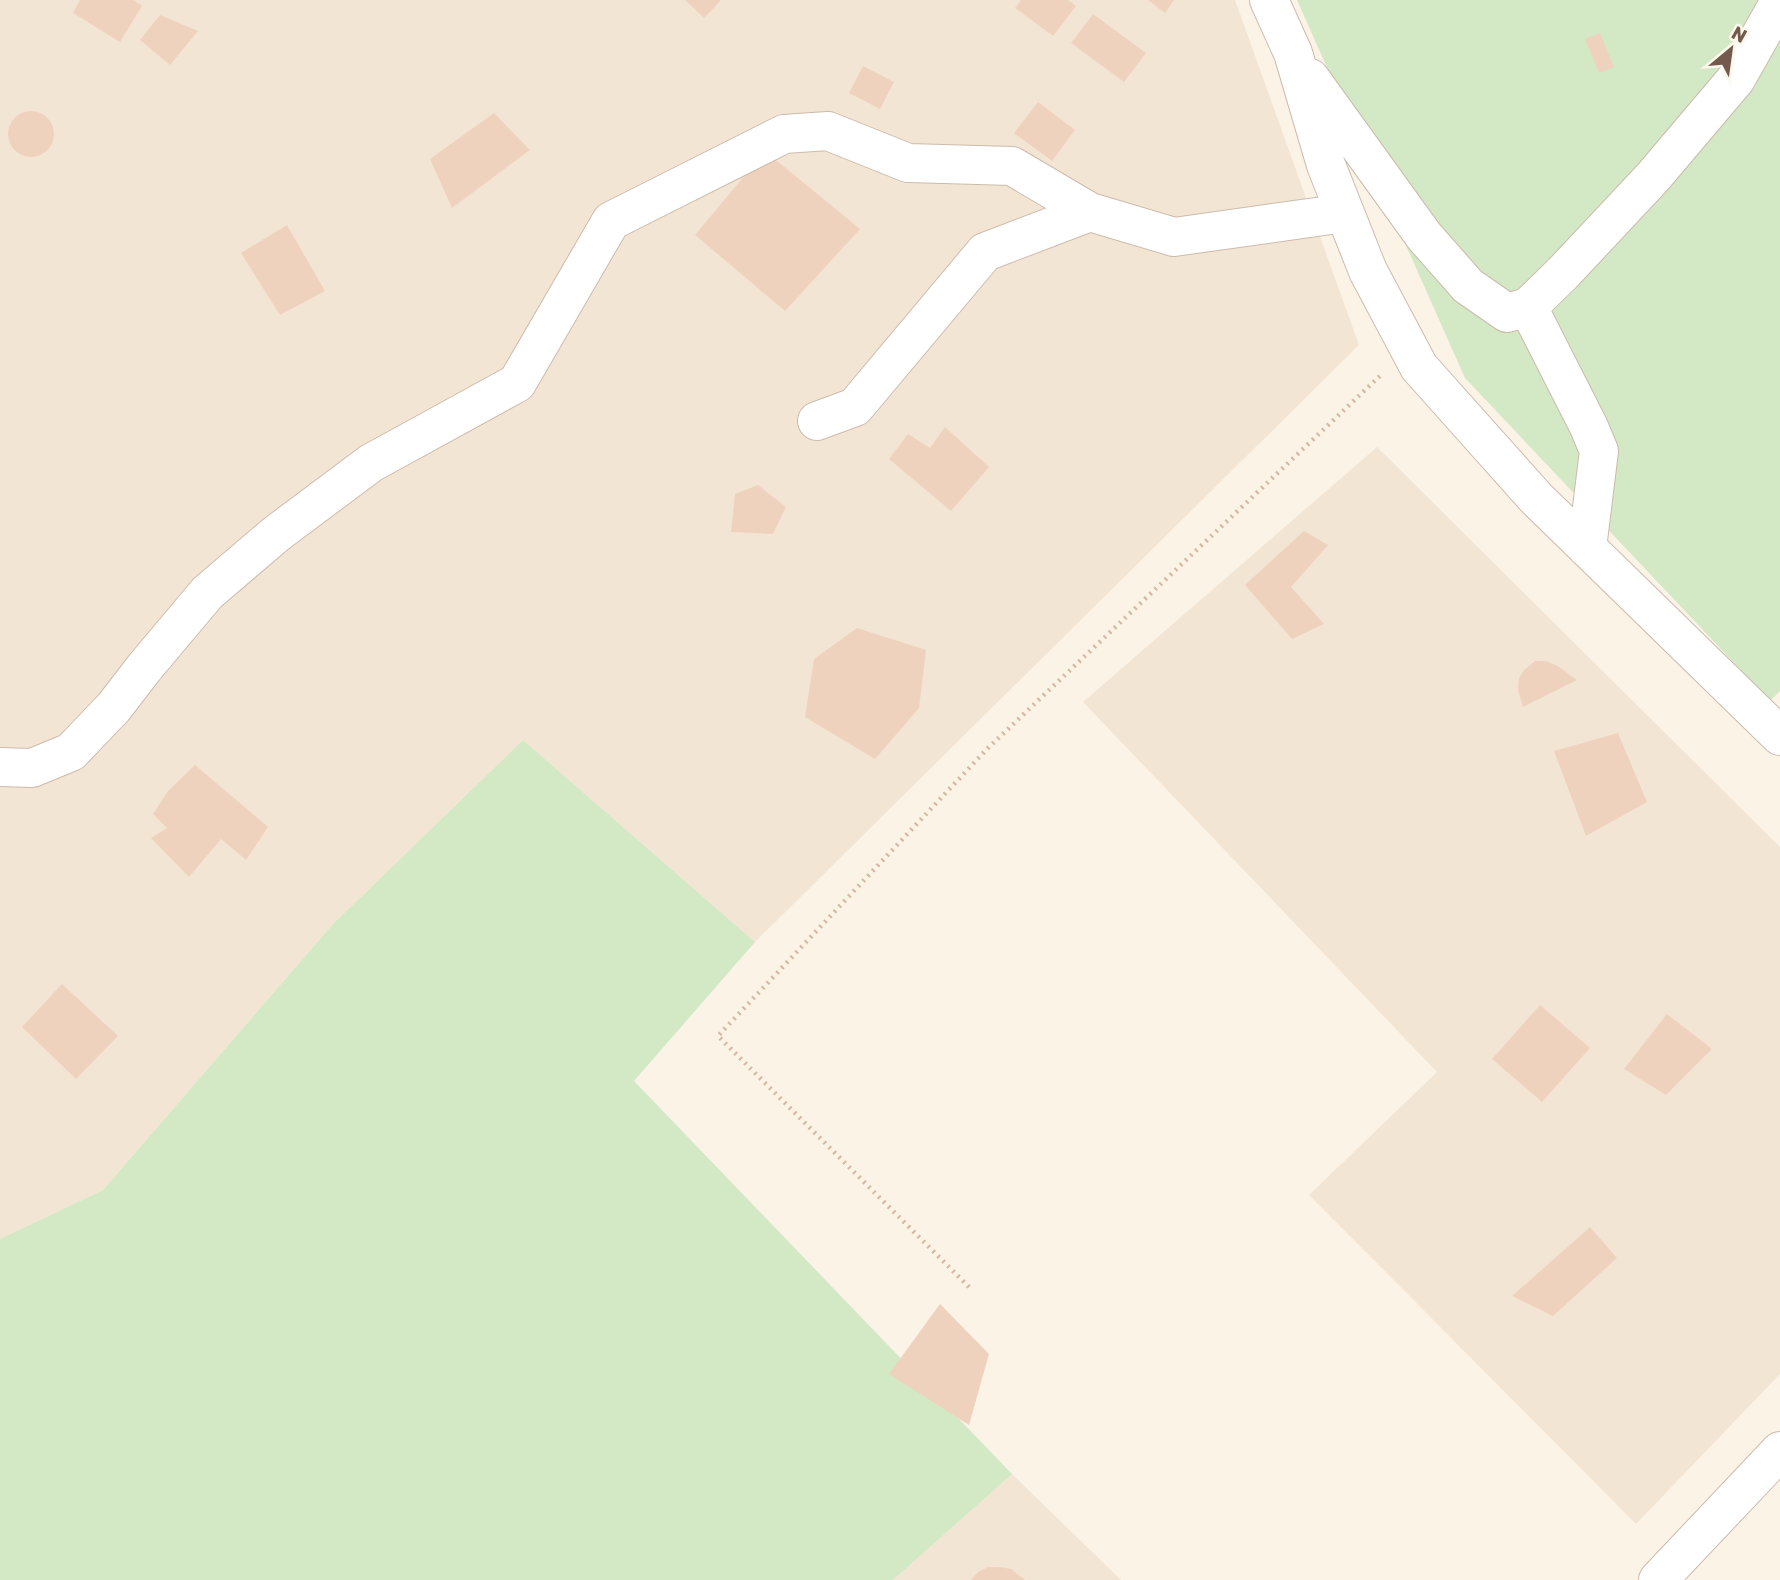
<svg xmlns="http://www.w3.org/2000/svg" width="1780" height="1580" viewBox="0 0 1780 1580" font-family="Rubik,sans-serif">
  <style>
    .residential { fill: #f3e5d4 }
    .green { fill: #d3e8c5 }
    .building { fill: #efd2be }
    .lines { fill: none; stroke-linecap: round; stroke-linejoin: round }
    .minor-casing { stroke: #cdbbac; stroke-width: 40 }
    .path { stroke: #d4b6a1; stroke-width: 4.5; stroke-dasharray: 2 5; stroke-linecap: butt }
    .minor { stroke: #fff; stroke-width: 38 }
  </style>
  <rect width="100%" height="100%" fill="#fbf3e6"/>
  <path class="residential" d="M0,0h1235l124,345 -604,597 -232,-202 -190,184 -230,266 -103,49z
    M1377,447l403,400v527l-144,150 -327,-329 128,-123 -354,-370z
    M1012,1474l109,106h-228z"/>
  <path class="green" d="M1297,0h483v691l-10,10 -305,-323z
    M523,740l232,202 -121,139 378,393 -119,106h-893v-341l103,-49 230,-266z"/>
  <path class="building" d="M80,0h53l9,6 -22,36 -47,-29z
    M685,0h36l-17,18z
    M1021,0h47l8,6 -23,30 -38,-28z
    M1148,0h26l-9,13z
    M1093,14l53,39 -22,29 -53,-39z
    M160,15l38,16 -28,34 -30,-25z
    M1600,33l14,34 -15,6 -14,-34z
    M863,66l31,16 -14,27 -31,-16z
    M1038,102l37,28 -23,31 -38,-28z
    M8 134a23 23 0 1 1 46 0a23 23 0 1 1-46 0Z
    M494,113l36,37 -78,58 -22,-49z
    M765,151l95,78 -75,82 -90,-76z
    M287,225l38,66 -45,24 -39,-62z
    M945,427l44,40 -38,44 -62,-52 19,-25 22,14z
    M758,485l28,22 -13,27 -42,-2 4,-38z
    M1304,531l24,14 -37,42 33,37 -32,15 -47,-54z
    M857,628l69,22 -7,58 -44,51 -70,-42 9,-58z
    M1535,661h11l12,5 19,14 -54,27 -5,-17 1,-12 5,-8z
    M1618,733l29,69 -61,34 -32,-85z
    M195,765l73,62 -22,33 -25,-21 -32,38 -38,-39 16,-10 -14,-14 15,-23z
    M62,984l56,52 -42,43 -54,-52z
    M1540,1005l50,43 -48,54 -50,-43z
    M1667,1014l45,35 -46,46 -42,-26z
    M1590,1227l27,31 -64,58 -41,-20z
    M940,1304l49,50 -20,71 -80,-51z
    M988,1567h12l11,2 14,11h-54l7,-8z"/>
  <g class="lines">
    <defs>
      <path id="minor" d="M1269,0l24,53 33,112 42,106 51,96 117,131 244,238
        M1310,78l114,158 44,50 39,27 21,-6 35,-34 90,-96 83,-98 44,-78
        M1528,307l61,120 10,24 -12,97
        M817,421l38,-14 130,-155 105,-40
        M0,767l32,1 39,-16 43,-45 30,-39 63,-75 69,-59 95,-71 146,-80 94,-162 173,-87 44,-3 80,32 104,3 78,46 84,25 171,-24
        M1658,1580l122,-129"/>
    </defs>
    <use href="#minor" class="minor-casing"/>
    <path class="path" d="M969,1287l-251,-251 269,-287 396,-376"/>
    <use href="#minor" class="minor"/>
  </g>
  <g transform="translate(1731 49) rotate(29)" stroke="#fef7ec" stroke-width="5" paint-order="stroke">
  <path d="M0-5L12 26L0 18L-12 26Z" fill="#735a4c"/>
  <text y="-10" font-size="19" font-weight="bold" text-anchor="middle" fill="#735a4c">N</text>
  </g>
</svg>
